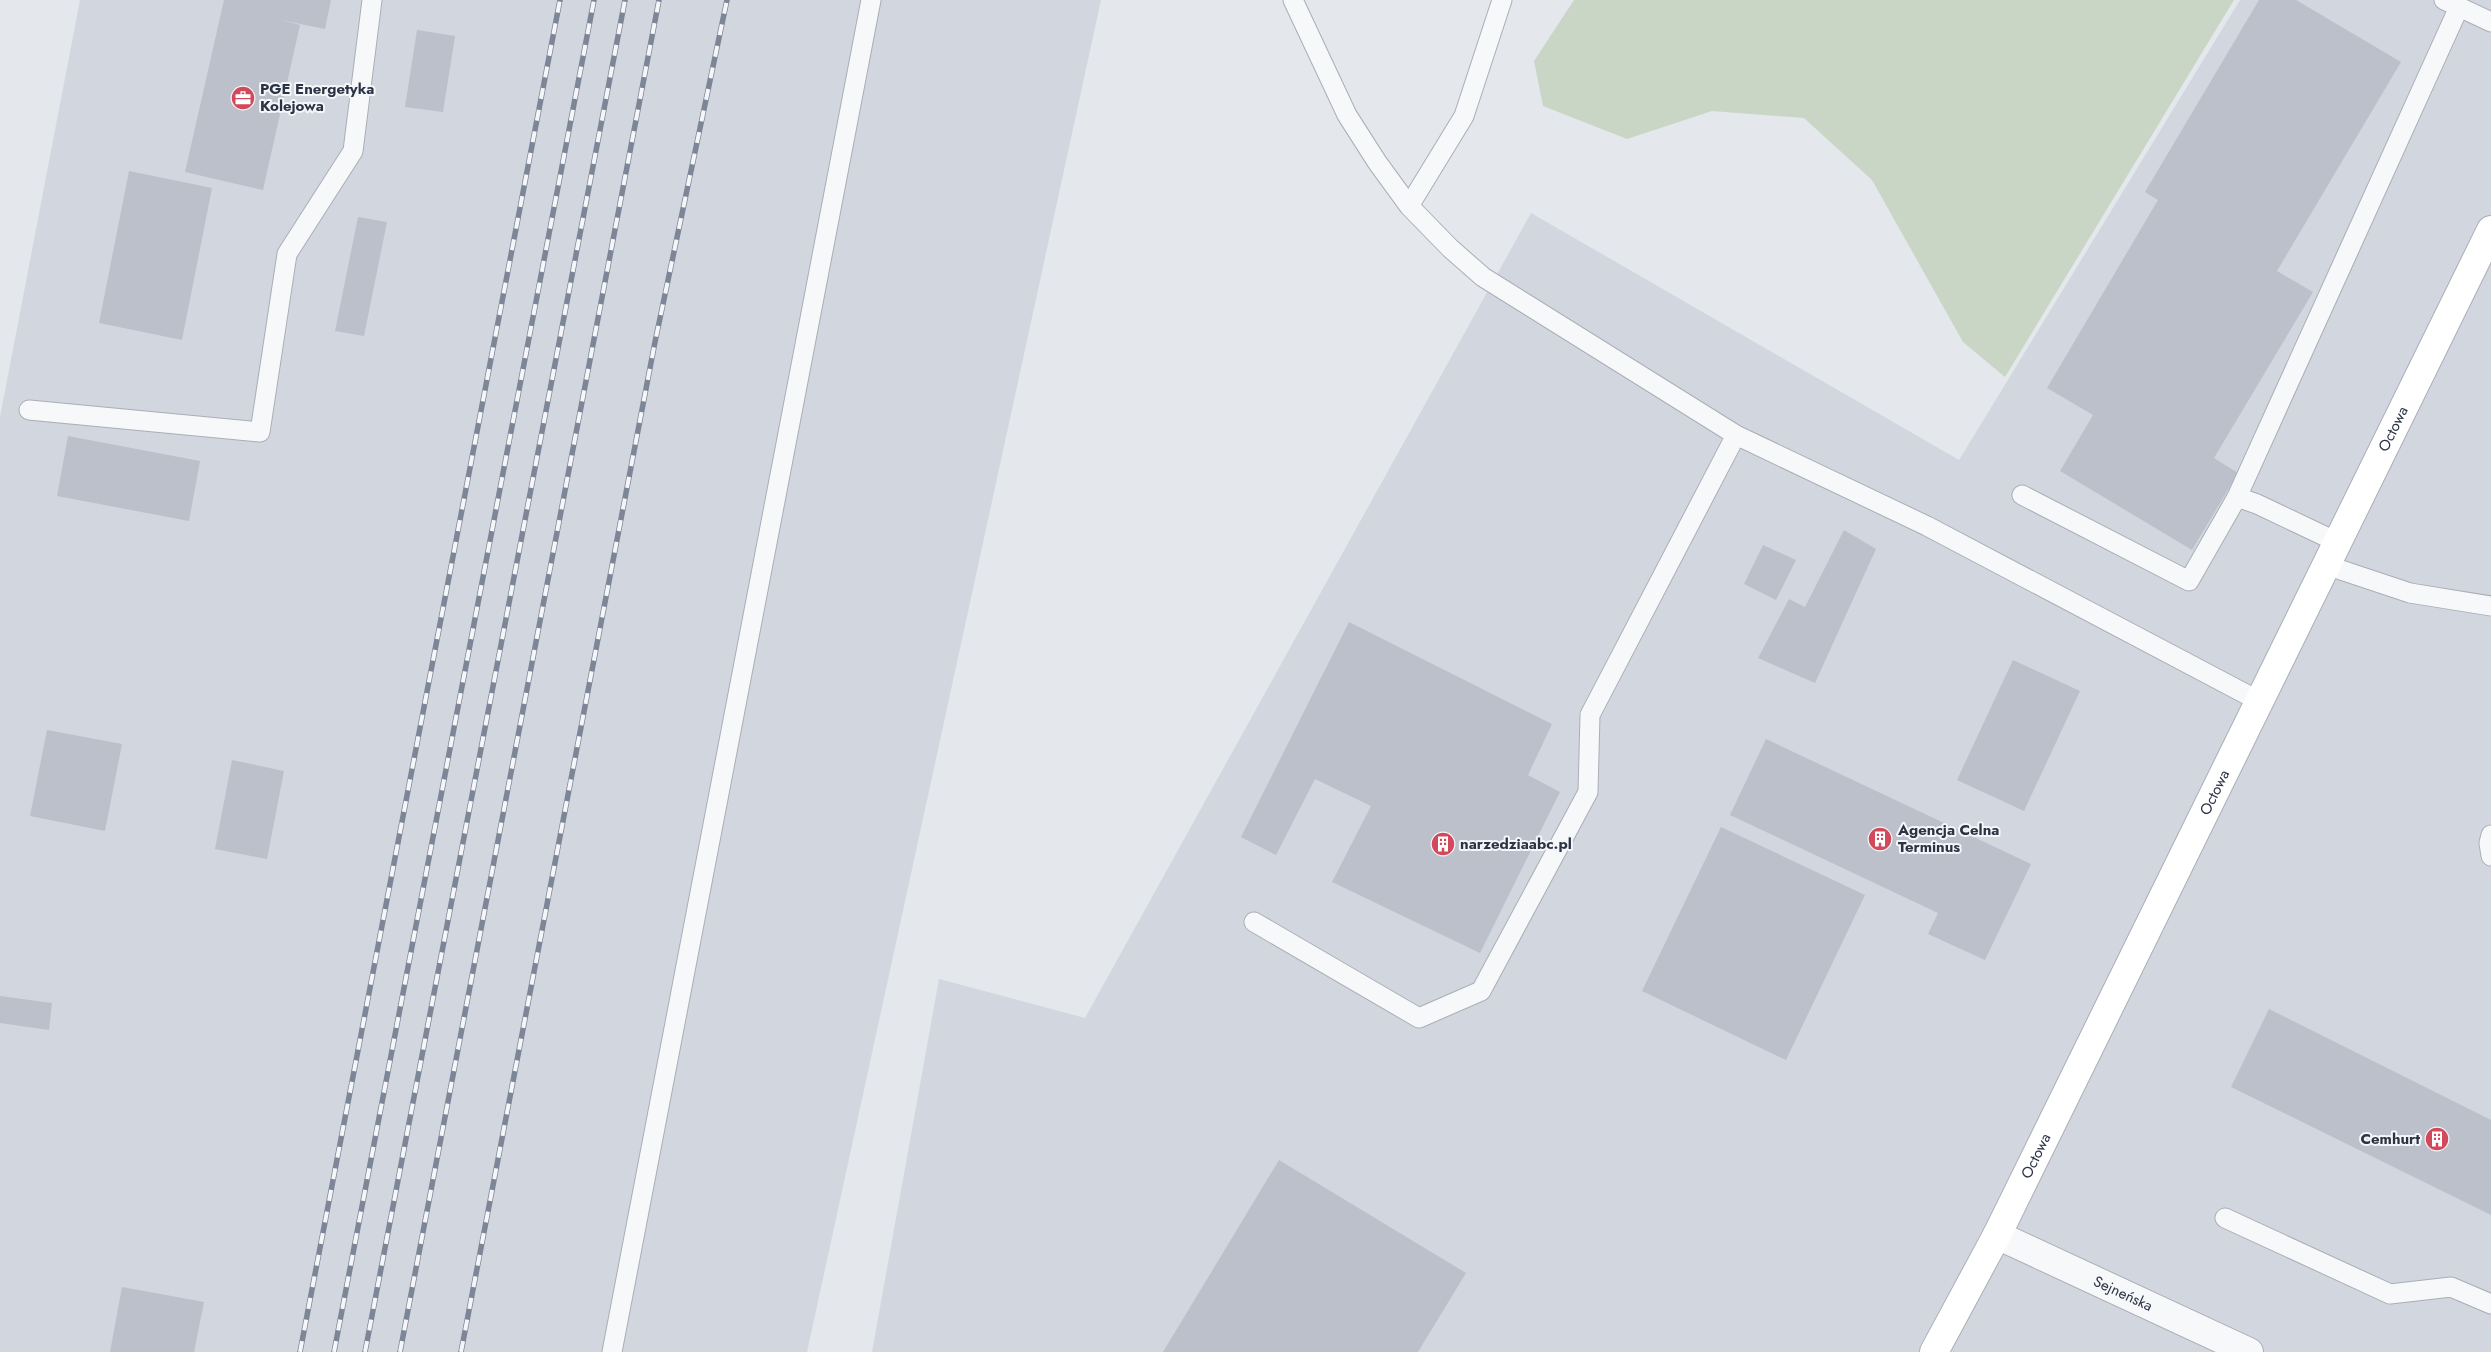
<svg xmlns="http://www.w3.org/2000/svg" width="2491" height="1352" font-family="Jost,sans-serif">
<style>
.built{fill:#d2d6de}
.green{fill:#c9d6c5}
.building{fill:#bbc0ca}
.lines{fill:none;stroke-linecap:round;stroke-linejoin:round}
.lane-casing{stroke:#a9aeb7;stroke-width:21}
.street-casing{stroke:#a9aeb7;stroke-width:30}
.secondary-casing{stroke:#a9aeb7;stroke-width:30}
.lane{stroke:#f7f8fa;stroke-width:19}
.street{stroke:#f7f8fa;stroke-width:28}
.secondary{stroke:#fff;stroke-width:28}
.rail-casing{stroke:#7d8696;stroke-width:5.5}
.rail{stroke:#f4f6f9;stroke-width:4;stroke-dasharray:11;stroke-linecap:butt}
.labels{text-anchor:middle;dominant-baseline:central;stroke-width:4;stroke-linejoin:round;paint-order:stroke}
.poi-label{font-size:15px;font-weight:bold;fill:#2b3445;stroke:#f4f6f9;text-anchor:start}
.street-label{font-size:15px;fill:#2b3445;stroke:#f4f6f9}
</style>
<rect width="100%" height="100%" fill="#e4e7ec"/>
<path class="built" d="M80,0H1101L807,1352H0V417Z
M2240,0H2491V1352H872L939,979L1085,1018L1531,213L1959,460Z"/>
<path class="green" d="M1574,0H2234L2005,377L1963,342L1872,180L1804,118L1712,111L1627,139L1543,106L1534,61Z"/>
<path class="building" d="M224,0H331L325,29L281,20L300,25L263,190L185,172Z
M2259,0H2296L2401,62L2277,271L2313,292L2214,458L2238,473L2192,550L2060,471L2093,415L2047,388L2158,200L2145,192Z
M417,30L455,36L443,112L405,107Z
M129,171L212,188L182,340L99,323Z
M358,217L387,222L364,336L335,331Z
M68,436L200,461L189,521L57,496Z
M1844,530L1876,549L1815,683L1758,658L1789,599L1805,607Z
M1763,545L1796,560L1776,600L1744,584Z
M1349,622L1552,724L1528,775L1560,792L1480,953L1332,882L1371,806L1315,779L1276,855L1241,837Z
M2013,660L2080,691L2024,811L1957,780Z
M47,730L122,744L105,831L30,816Z
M1766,739L2031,864L1985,960L1928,934L1938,913L1730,815Z
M232,760L284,771L267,859L215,849Z
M1721,827L1865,895L1786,1060L1642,991Z
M0,996L52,1003L49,1030L0,1023Z
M2269,1009L2491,1120V1215L2231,1087Z
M1279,1160L1466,1273L1418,1352H1163Z
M122,1287L204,1302L194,1352H110Z"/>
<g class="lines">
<g class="lane-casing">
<path id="lane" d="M1293,0L1347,115L1377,162L1409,206
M1502,0L1464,116L1409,206L1450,248L1483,277L1736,435L1927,526L2259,701
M2459,7L2491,22
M29,410L260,432L287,254L353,151L372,0
M2022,495L2189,581L2237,497L2257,504L2337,542
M2237,497L2459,7L2444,0
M2326,565L2410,593L2491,606
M2491,835L2489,843L2491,856
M1254,922L1419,1018L1481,991L1588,792L1590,715L1736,435
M2225,1218L2390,1294L2451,1287L2491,1304
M612,1352L871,0"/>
</g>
<g class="street-casing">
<g id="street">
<path id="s1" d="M1997,1235L2249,1352"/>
</g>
</g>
<g class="secondary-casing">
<g id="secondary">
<path id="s2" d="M1934,1352L1997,1235L2491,230"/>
</g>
</g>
<use href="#lane" class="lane"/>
<use href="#street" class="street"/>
<use href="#secondary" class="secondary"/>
<g class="rail-casing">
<path id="rail" d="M300,1352L560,0
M334,1352L594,0
M365,1352L625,0
M400,1352L659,0
M461,1352L655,342L727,0"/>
</g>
<use href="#rail" class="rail"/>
</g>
<defs>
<g id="office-disc" transform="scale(1.25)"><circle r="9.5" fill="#d1495b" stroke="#f4f6f9"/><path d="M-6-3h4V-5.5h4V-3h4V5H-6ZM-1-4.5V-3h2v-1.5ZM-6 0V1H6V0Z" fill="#fff"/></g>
<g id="building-disc" transform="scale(1.25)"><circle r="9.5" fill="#d1495b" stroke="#f4f6f9"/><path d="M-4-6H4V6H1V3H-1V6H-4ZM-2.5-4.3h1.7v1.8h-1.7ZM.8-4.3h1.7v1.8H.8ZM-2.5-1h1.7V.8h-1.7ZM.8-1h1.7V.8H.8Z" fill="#fff"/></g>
</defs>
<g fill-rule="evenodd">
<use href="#office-disc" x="243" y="98"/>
<use href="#building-disc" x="1880" y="839"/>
<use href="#building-disc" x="1443" y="844"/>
<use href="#building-disc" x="2437" y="1139"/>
</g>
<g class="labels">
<g class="poi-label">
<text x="260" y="89">PGE Energetyka<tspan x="260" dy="17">Kolejowa</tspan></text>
<text x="1898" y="830">Agencja Celna<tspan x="1898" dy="17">Terminus</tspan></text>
<text x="1460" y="844">narzedziaabc.pl</text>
<text x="2420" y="1139" text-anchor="end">Cemhurt</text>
</g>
<g class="street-label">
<text stroke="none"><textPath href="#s2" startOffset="1031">Octowa</textPath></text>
<text stroke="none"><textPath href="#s2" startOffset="626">Octowa</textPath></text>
<text stroke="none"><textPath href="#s2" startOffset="221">Octowa</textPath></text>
<text stroke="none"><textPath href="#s1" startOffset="139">Sejneńska</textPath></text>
</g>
</g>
</svg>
